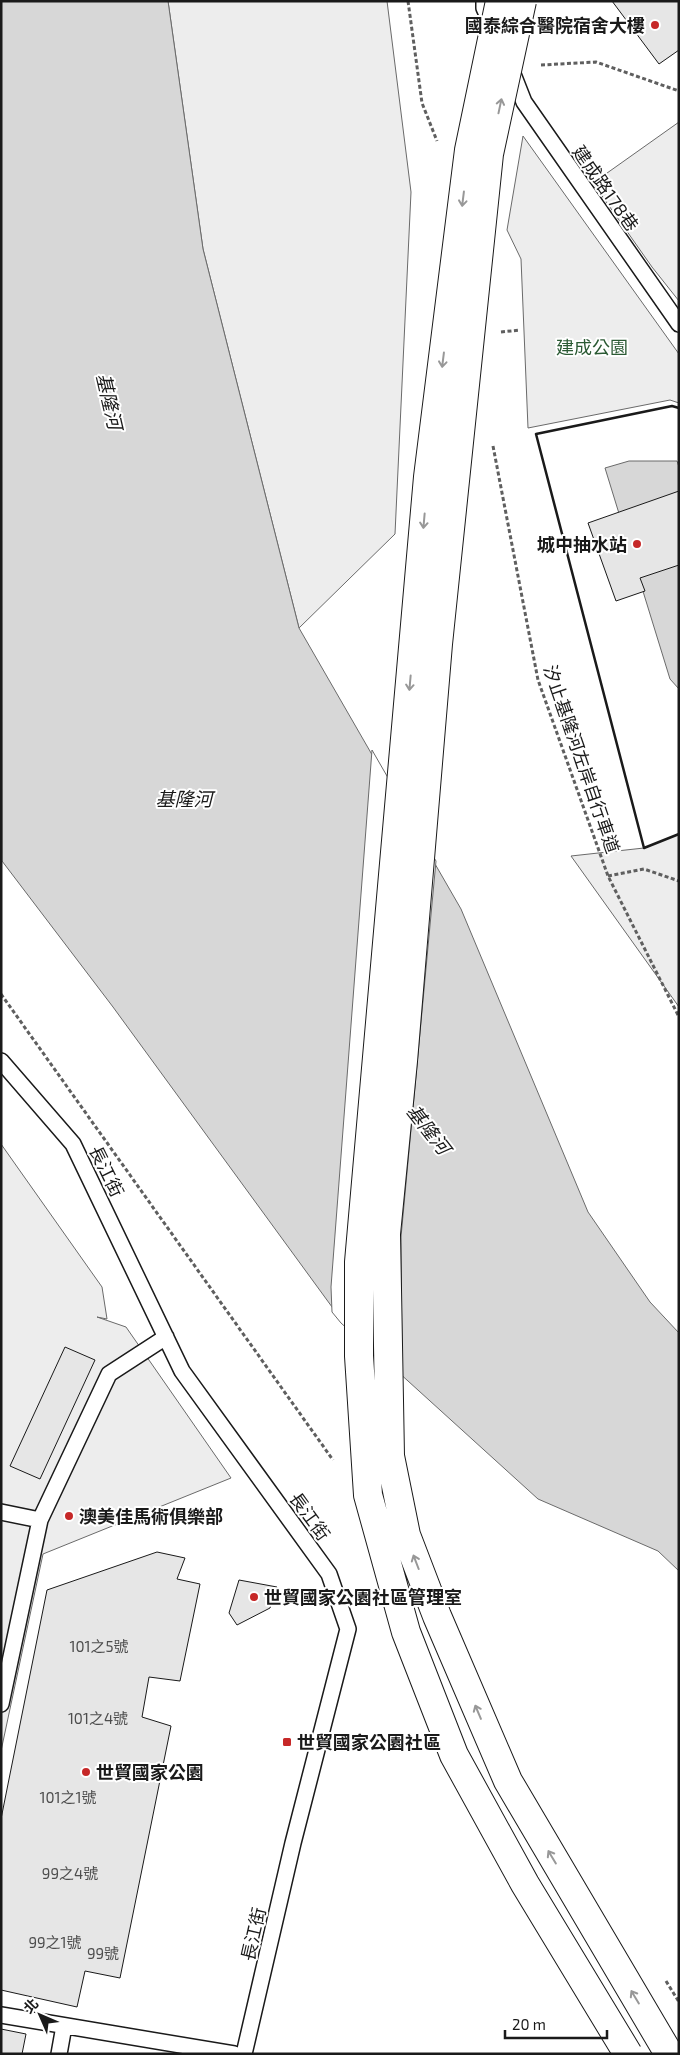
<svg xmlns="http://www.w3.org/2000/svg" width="680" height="2055" font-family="'Exo 2','Noto Sans TC',sans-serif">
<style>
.built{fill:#ededed;stroke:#6a6a6a}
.water{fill:#d7d7d7;stroke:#6a6a6a}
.pier{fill:#fff;stroke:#6a6a6a}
.building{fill:#e6e6e6;stroke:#1a1a1a}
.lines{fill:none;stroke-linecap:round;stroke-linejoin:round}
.lane-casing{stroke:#1a1a1a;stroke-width:18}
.path{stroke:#5f5f5f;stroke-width:3;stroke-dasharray:4 2.5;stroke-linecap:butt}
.lane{stroke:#fff;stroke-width:15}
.highway-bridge-casing{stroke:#1a1a1a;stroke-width:30;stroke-linecap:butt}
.highway-bridge{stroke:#fff;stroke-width:28}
.wall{stroke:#1a1a1a;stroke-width:2.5}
.oneway{stroke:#989898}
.poi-dot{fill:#c62828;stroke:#fff;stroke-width:2}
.labels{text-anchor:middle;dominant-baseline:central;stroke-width:4;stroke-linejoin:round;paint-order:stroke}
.number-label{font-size:15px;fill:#4d4d4d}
.poi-label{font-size:18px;font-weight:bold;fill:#1a1a1a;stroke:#fff;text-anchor:start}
.street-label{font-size:18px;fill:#1a1a1a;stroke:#fff}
.park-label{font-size:18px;fill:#2b5a34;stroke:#fff}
.water-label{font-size:19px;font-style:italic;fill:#1a1a1a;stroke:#fff}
</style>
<rect width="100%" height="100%" fill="#fff"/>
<path class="built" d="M168,1H387L411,192L395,534L299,628L203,249Z
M679,122V301L652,267L593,183Z
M523,136L679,354V403L670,400L528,428L521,259L507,230Z
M679,834V1007L571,856L644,848Z
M1,1144L102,1287L107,1319L97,1317L126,1327L231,1478L43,1554L1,1751Z"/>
<path class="water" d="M1,1H168L203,249L299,628L461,909L588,1212L650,1302L679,1333V1571L658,1551L538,1499L343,1322L113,1007L2,861Z
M629,461H677L679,467V689L670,679L605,468Z"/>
<path class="pier" d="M372,750L436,861L401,1237L402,1378L341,1323L332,1312L331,1287Z"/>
<path class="building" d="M612,1H679V50L659,64Z
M679,491V565L640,578L645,591L616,601L588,523Z
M65,1347L95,1360L40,1479L10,1466Z
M157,1552L185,1558L177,1579L200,1584L180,1681L149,1677L142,1717L171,1726L120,1978L85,1971L77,2007L1,1990V1819L47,1590Z
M239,1580L277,1587L270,1608L237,1625L229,1613Z
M1,2029L26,2034L22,2054H1Z"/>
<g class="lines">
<g class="lane-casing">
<path id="lane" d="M484,1V8L493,28
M511,69L524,102L679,324
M1,1061L73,1144L182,1371L329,1574L348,1629L293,1843L244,2054
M1,1512L40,1520
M1,1704L40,1520L109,1374L166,1337
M1,2015L234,2054
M59,2054L64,2026"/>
</g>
<path class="path" d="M408,1L422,103L437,141
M541,65L596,62L679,91
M501,332L520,330
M493,446L538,680L608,876L679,1017
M608,876L644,869L679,881
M1,994L333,1460
M666,1981L679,2002"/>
<use href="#lane" class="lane"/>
<g class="highway-bridge-casing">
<path id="highway-bridge" d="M500,1L469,150L428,477L359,1262V1356L368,1495L406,1632L454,1755L525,1884L628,2054
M522,1L489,154L438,644L403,1061L386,1234L390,1456L406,1535L437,1616L508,1781L669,2054"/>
</g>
<use href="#highway-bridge" class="highway-bridge"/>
<path class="wall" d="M679,408L672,406L536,434L644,848L679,834"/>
</g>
<defs><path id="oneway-shaft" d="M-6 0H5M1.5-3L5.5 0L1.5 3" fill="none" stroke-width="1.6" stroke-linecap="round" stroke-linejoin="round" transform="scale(1.25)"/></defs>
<g class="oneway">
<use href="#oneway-shaft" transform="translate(500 106) rotate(-78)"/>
<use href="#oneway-shaft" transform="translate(463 199) rotate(97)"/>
<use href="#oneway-shaft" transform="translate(443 360) rotate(97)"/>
<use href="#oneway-shaft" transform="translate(424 521) rotate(95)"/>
<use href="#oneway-shaft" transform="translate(410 683) rotate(95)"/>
<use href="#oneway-shaft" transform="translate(416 1562) rotate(-111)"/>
<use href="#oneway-shaft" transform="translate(478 1712) rotate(-113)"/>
<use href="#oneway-shaft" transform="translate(552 1857) rotate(-121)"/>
<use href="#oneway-shaft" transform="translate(635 1997) rotate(-121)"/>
</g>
<g class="poi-dot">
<circle cx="655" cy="25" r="5"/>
<circle cx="637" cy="544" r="5"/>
<circle cx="69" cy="1516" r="5"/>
<circle cx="254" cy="1597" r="5"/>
<rect x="282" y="1737" width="10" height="10" rx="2.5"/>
<circle cx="86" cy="1772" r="5"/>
</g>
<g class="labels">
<g class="number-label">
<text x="99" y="1646">101之5號</text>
<text x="98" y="1718">101之4號</text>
<text x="68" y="1797">101之1號</text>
<text x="70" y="1873">99之4號</text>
<text x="55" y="1942">99之1號</text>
<text x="103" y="1953">99號</text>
</g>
<g class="poi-label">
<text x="645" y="25" text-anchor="end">國泰綜合醫院宿舍大樓</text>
<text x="627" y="544" text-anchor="end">城中抽水站</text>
<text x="79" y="1516">澳美佳馬術俱樂部</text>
<text x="264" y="1597">世貿國家公園社區管理室</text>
<text x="297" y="1742">世貿國家公園社區</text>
<text x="96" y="1772">世貿國家公園</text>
</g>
<g class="street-label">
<text transform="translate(606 188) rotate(55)">建成路178巷</text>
<text transform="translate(582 759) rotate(71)">汐止基隆河左岸自行車道</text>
<text transform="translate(107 1171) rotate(64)">長江街</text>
<text transform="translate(310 1516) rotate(54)">長江街</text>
<text transform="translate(253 1934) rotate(-77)">長江街</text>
</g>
<g class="park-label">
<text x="592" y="347">建成公園</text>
</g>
<g class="water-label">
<text transform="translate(110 401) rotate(77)">基隆河</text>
<text x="184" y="798">基隆河</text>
<text transform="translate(429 1129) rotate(52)">基隆河</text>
</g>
</g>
<rect width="680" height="2055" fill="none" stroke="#1a1a1a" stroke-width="5"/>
<g transform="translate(40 2015) rotate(315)" stroke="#ffffff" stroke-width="4" paint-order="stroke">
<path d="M0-4L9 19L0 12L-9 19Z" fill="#1a1a1a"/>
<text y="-8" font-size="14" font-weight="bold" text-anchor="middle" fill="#1a1a1a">北</text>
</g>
<path d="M505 2030v8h102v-8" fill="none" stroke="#1a1a1a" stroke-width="2.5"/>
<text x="512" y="2030" font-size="15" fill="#1a1a1a" stroke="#ffffff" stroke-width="4" paint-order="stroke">20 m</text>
</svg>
